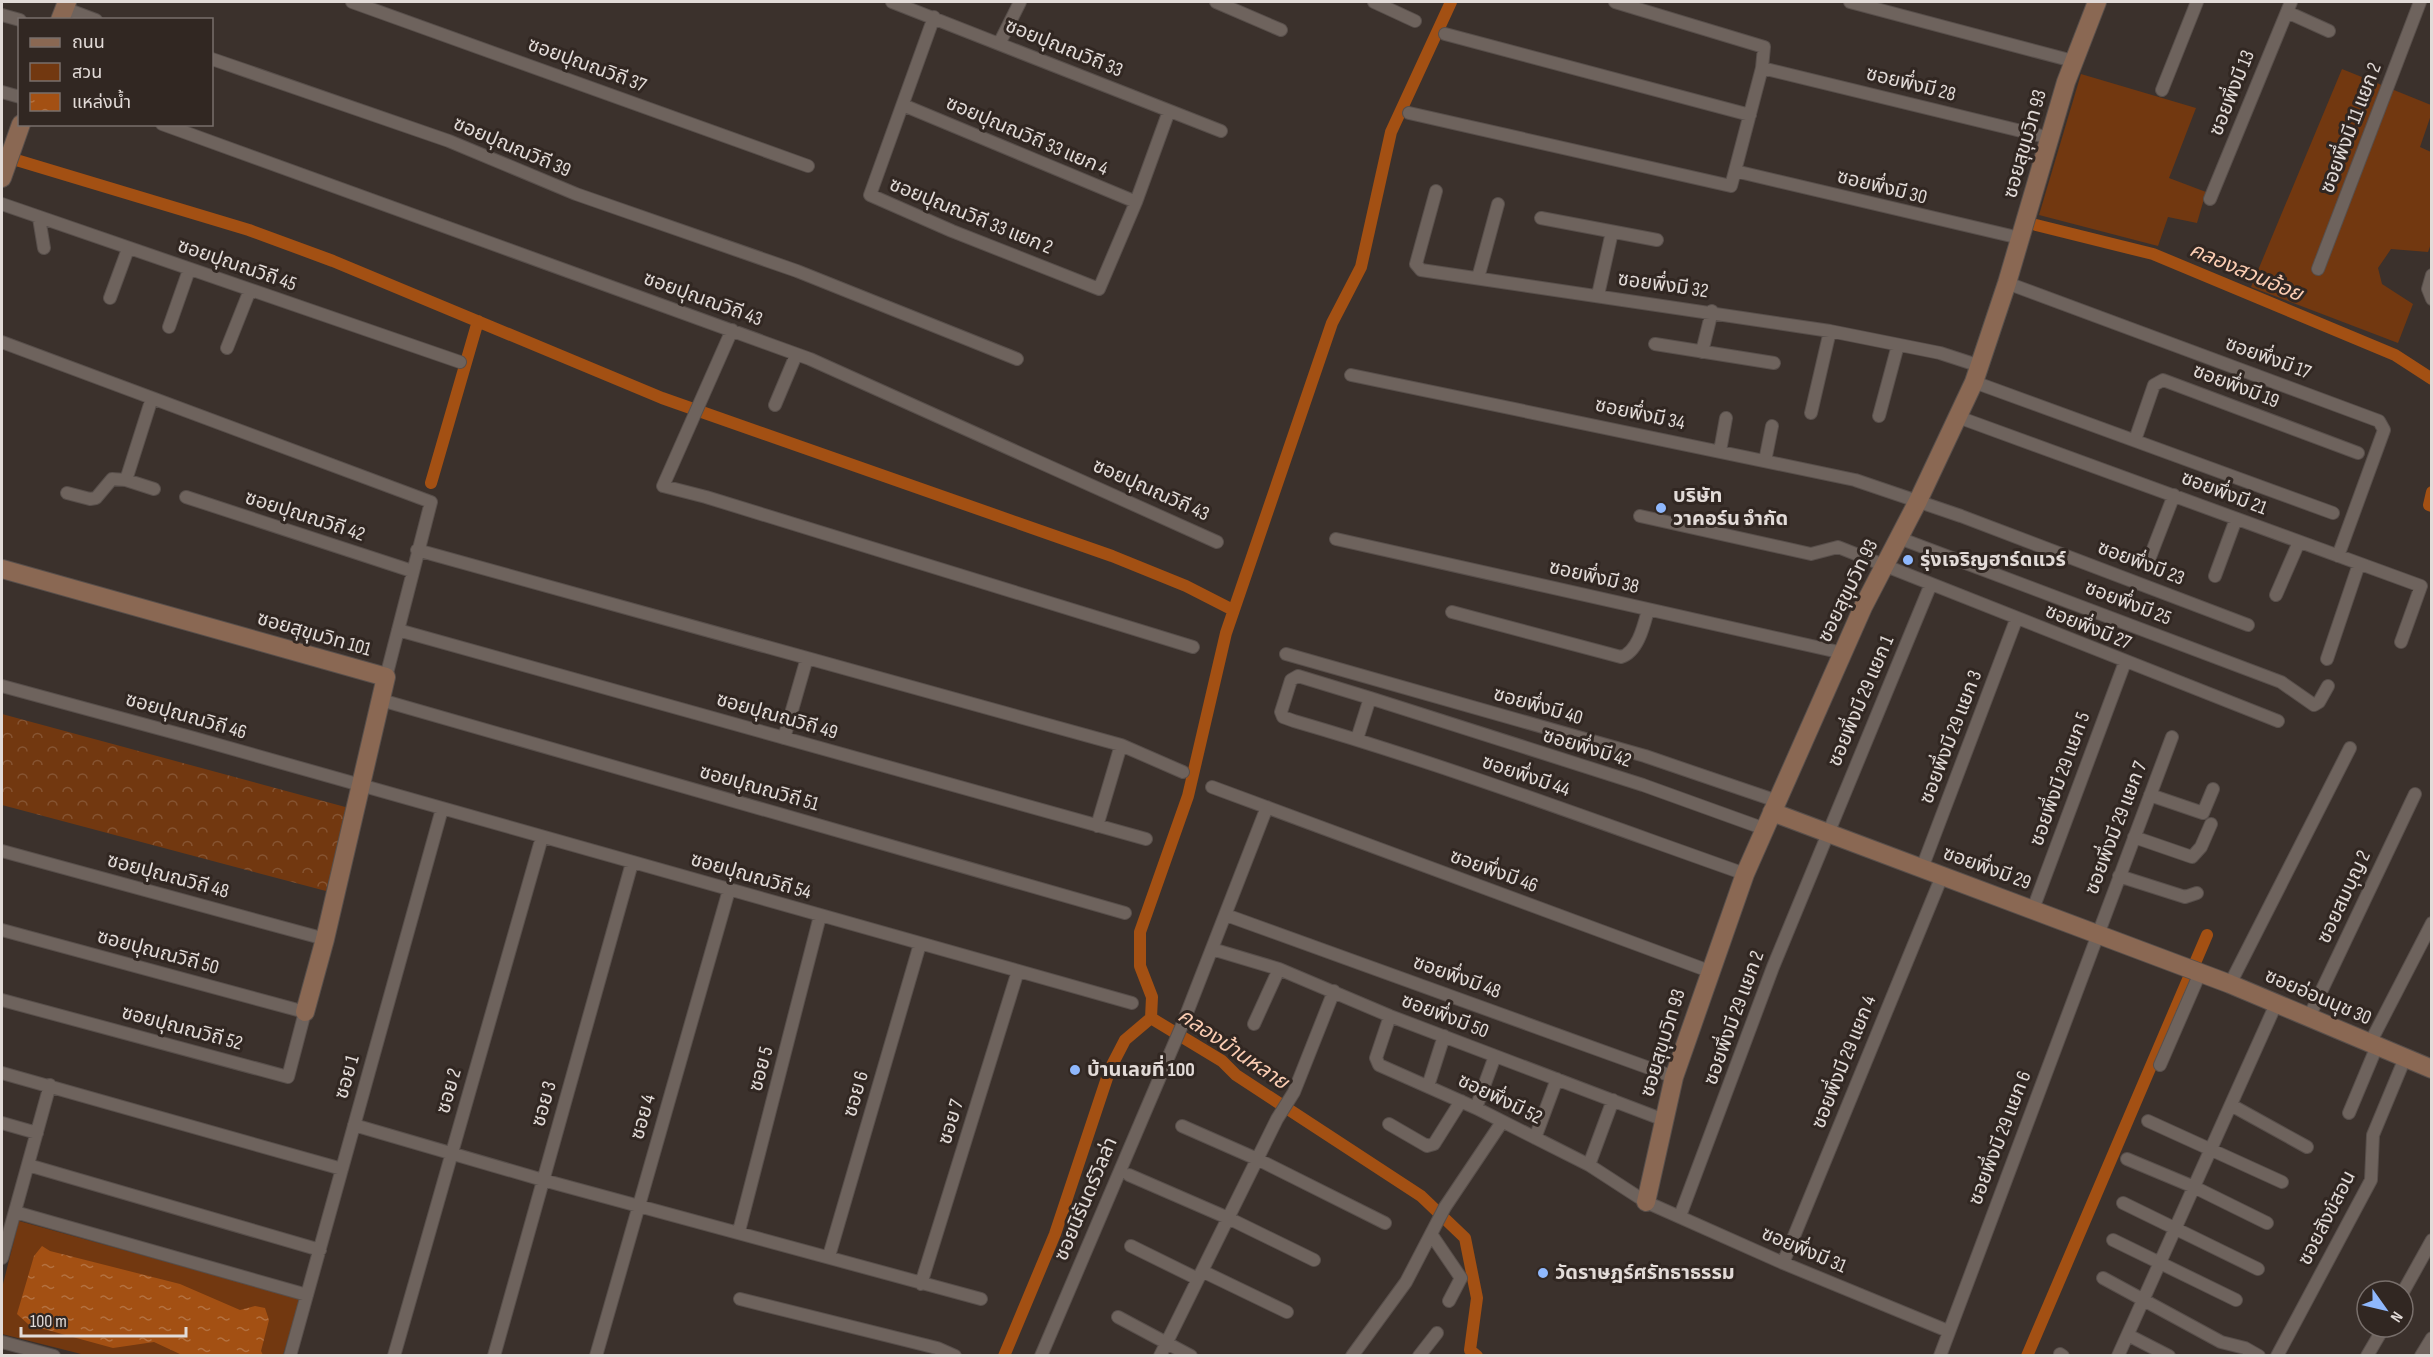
<svg xmlns="http://www.w3.org/2000/svg" width="2433" height="1357" font-family="'Sofia Sans Condensed','Noto Sans Thai',sans-serif">
<style>
.green{fill:#723810}
.forest{fill:url(#forest-crowns)}
.water{fill:url(#water-ripples)}
.lines{fill:none;stroke-linecap:round;stroke-linejoin:round}
.canal{stroke:#a35013;stroke-width:12}
.street-casing{stroke:#584f4b;stroke-width:14}
.secondary-casing{stroke:#584f4b;stroke-width:20}
.street{stroke:#6e635d;stroke-width:12}
.secondary{stroke:#8a6853;stroke-width:18}
.poi-dot{fill:#8fb8fd;stroke:#312722;stroke-width:2}
.labels{text-anchor:middle;dominant-baseline:central;stroke-width:6;stroke-linejoin:round;paint-order:stroke}
.street-label{font-size:20px;fill:#e2dbd8;stroke:#312722}
.poi-label{font-size:20px;font-weight:bold;fill:#e2dbd8;stroke:#312722;text-anchor:start}
.water-label{font-size:21px;font-style:italic;fill:#fbcdb3;stroke:#312722}
</style>
<defs>
<pattern id="forest-crowns" width="20" height="18" patternUnits="userSpaceOnUse" patternTransform="scale(1.5)"><rect width="20" height="18" fill="#723810"/><path d="M2 6a3 3 0 1 1 6 0M12 15a3 3 0 1 1 6 0" fill="none" stroke="#865432"/></pattern>
<pattern id="water-ripples" width="26" height="14" patternUnits="userSpaceOnUse" patternTransform="scale(1.5)"><rect width="26" height="14" fill="#a35013"/><path d="M2 4q2-2 4 0t4 0M15 11q2-2 4 0t4 0" fill="none" stroke="#b47140"/></pattern>
</defs>
<rect width="100%" height="100%" fill="#3b312c"/>
<path class="green" d="M2342,69L2431,105V115L2420,147L2431,152V244L2428,252L2391,249L2378,268L2382,284L2413,304L2398,343L2251,287Z
M2081,74L2196,108L2169,178L2206,192L2197,223L2168,217L2158,246L2039,215Z
M19,1221L300,1299L283,1355H85L2,1334V1288Z"/>
<path class="forest" d="M2,714L349,808L326,891L2,805Z"/>
<path class="water" d="M42,1246L50,1251L180,1284L240,1310L255,1306L265,1308L269,1320L261,1351L263,1355H182L154,1342L113,1348L29,1325L17,1314L34,1256Z"/>
<g class="lines">
<path class="canal" d="M3,156L249,230L333,261L662,398L1112,556L1186,586L1233,610
M2036,225L2153,254L2395,355L2432,379
M431,483L478,321
M2432,492L2429,505L2432,506
M1151,1018L1152,997L1140,966V932L1188,796L1226,633L1332,323L1361,267L1391,132L1451,2
M1004,1356L1055,1234L1110,1069L1125,1040L1151,1018L1222,1061L1236,1075L1421,1196L1465,1238L1477,1298L1470,1350L1477,1356
M2027,1356L2207,935"/>
<g class="street-casing">
<path id="street" d="M352,2L808,166
M892,2L1221,131
M1216,2L1281,30
M1374,2L1415,21
M1850,2L2073,61
M64,8L96,20
M2287,12L2329,31
M2,15L20,20
M934,17L870,195L952,231L1099,289L1136,202L1169,111
M1445,34L1750,115
M999,44L1020,2
M212,59L449,141L576,194L797,271L1017,359
M1762,68L2050,138
M2162,90L2197,2
M2,92L20,97
M903,105L1136,202
M1409,113L1731,186L1762,68L1764,47L1615,2
M162,124L810,359L1217,542
M1735,171L2020,238
M1436,191L1416,264L1421,270L1830,331L1940,353L1980,366
M2210,199L2291,2
M2,204L460,362
M39,218L44,248
M1541,218L1657,240
M2318,269L2420,2
M2432,275L2428,289L2432,299
M1478,278L1498,204
M2007,283L2379,421L2384,430L2338,556
M1598,295L1612,232
M110,298L128,249
M169,327L189,270
M732,330L663,486L706,497L1193,647
M2,342L431,502L386,677
M1655,344L1774,363
M227,348L250,290
M1702,352L1712,311
M1351,375L1855,480L1961,516L2248,625
M1974,382L2333,513
M775,405L796,355
M1811,413L1830,331
M1879,416L1898,345
M1958,417L2421,586L2401,642
M2135,440L2154,385L2163,380L2358,453
M1720,451L1726,418
M1765,461L1772,426
M126,480L152,398
M67,493L90,499L96,498L112,479L126,480L154,489
M186,497L412,571
M1640,516L1811,554L1838,547L2278,721
M1899,538L2281,682L2314,705L2319,702L2328,686
M1336,539L1843,653
M417,550L1121,745L1183,772
M2150,557L2174,495
M2215,576L2236,519
M2276,595L2299,542
M1452,612L1621,657C1638,652 1644,625 1648,610
M398,630L1146,839
M1286,654L1645,756L1777,801
M2327,659L2359,564
M2,686L194,738L1132,1003
M1370,698L1298,676L1291,680L1281,712L1283,717L1294,721C1446,765 1595,821 1745,874
M381,700L1125,913
M784,738L807,658
M1357,739L1370,698L1643,785L1765,829
M1212,787L1709,971
M2150,795L2203,813L2213,789
M1097,826L1121,745
M2134,837L2192,857L2201,847L2211,824
M2,851L325,939
M1922,868L2016,620
M2119,876L2185,897L2197,893
M2033,909L2125,662
M1226,915L1674,1077
M2,930L305,1012L288,1077L2,1000
M1212,949L1279,969L1390,1016L1664,1120
M2230,984L2350,748
M1390,1016L1376,1058L1379,1065L1476,1108L1589,1165L1646,1202L1783,1263L1948,1331
M2309,1017L2415,794
M1254,1024L1279,969
M2370,1043L2432,923
M2160,1065L2200,973
M2,1073L342,1169
M1428,1086L1444,1036
M2231,1105L2307,1147
M1476,1108L1495,1056
M2349,1113L2377,1046
M2148,1121L2282,1182
M2,1123L37,1133
M1389,1124L1427,1146L1434,1144L1461,1101
M354,1125L543,1180L981,1299
M1182,1126L1257,1159L1385,1223
M1535,1138L1557,1079
M2127,1159L2194,1187L2267,1223
M28,1165L320,1250
M1589,1165L1613,1100
M1129,1175L1228,1218L1314,1260
M2123,1203L2258,1269
M15,1212L307,1295
M1680,1216L1773,967L1931,584
M739,1231L820,916
M1431,1234L1461,1278L1449,1301
M2113,1240L2236,1300
M1131,1246L1198,1279
M829,1256L920,944
M2,1258L50,1085
M1783,1263L1942,876
M1202,1271L1287,1312
M2103,1278L2221,1342L2245,1348L2259,1356
M921,1284L1018,971
M2403,1292L2432,1240
M740,1299L937,1348L955,1356
M1118,1317L1191,1356
M2128,1335L2169,1356
M2,1342L54,1356
M2060,1354L2063,1356
M290,1356L442,809
M394,1356L542,837
M494,1356L632,863
M596,1356L729,890
M1041,1356L1183,1023L1267,807
M1160,1356L1277,1119L1294,1092L1334,991
M1352,1356L1406,1282L1445,1207L1502,1122
M1419,1356L1437,1333
M1940,1356L2172,737
M2118,1356L2276,1004
M2277,1356L2371,1180L2373,1135L2405,1058
M2367,1356L2384,1327
M2421,1356L2432,1338"/>
</g>
<g class="secondary-casing">
<path id="secondary" d="M60,20L67,2
M2,178L21,124
M2,569L386,677L325,939L305,1012
M1772,812L2230,984L2432,1069
M1646,1202L1674,1077L1745,874L1863,607L1918,501L1974,382L2007,283L2066,82L2097,2"/>
</g>
<use href="#street" class="street"/>
<use href="#secondary" class="secondary"/>
</g>
<g class="poi-dot">
<circle cx="1661" cy="508" r="6"/>
<circle cx="1908" cy="560" r="6"/>
<circle cx="1075" cy="1070" r="6"/>
<circle cx="1543" cy="1273" r="6"/>
</g>
<g class="labels">
<g class="street-label">
<text transform="translate(1064 48) rotate(22)">ซอยปุณณวิถี 33</text>
<text transform="translate(587 65) rotate(20)">ซอยปุณณวิถี 37</text>
<text transform="translate(1911 84) rotate(14)">ซอยพึ่งมี 28</text>
<text transform="translate(2232 93) rotate(-68)">ซอยพึ่งมี 13</text>
<text transform="translate(2351 128) rotate(-69)">ซอยพึ่งมี 11 แยก 2</text>
<text transform="translate(1027 136) rotate(23)">ซอยปุณณวิถี 33 แยก 4</text>
<text transform="translate(2025 144) rotate(-74)">ซอยสุขุมวิท 93</text>
<text transform="translate(512 147) rotate(23)">ซอยปุณณวิถี 39</text>
<text transform="translate(1882 187) rotate(14)">ซอยพึ่งมี 30</text>
<text transform="translate(971 216) rotate(22)">ซอยปุณณวิถี 33 แยก 2</text>
<text transform="translate(237 265) rotate(19)">ซอยปุณณวิถี 45</text>
<text transform="translate(1663 285) rotate(8)">ซอยพึ่งมี 32</text>
<text transform="translate(703 299) rotate(20)">ซอยปุณณวิถี 43</text>
<text transform="translate(2268 358) rotate(20)">ซอยพึ่งมี 17</text>
<text transform="translate(2236 386) rotate(21)">ซอยพึ่งมี 19</text>
<text transform="translate(1640 414) rotate(12)">ซอยพึ่งมี 34</text>
<text transform="translate(1151 490) rotate(24)">ซอยปุณณวิถี 43</text>
<text transform="translate(2224 493) rotate(21)">ซอยพึ่งมี 21</text>
<text transform="translate(305 516) rotate(18)">ซอยปุณณวิถี 42</text>
<text transform="translate(2141 563) rotate(21)">ซอยพึ่งมี 23</text>
<text transform="translate(1594 577) rotate(13)">ซอยพึ่งมี 38</text>
<text transform="translate(1848 591) rotate(-64)">ซอยสุขุมวิท 93</text>
<text transform="translate(2128 603) rotate(21)">ซอยพึ่งมี 25</text>
<text transform="translate(2088 627) rotate(22)">ซอยพึ่งมี 27</text>
<text transform="translate(314 634) rotate(16)">ซอยสุขุมวิท 101</text>
<text transform="translate(1861 701) rotate(-67)">ซอยพึ่งมี 29 แยก 1</text>
<text transform="translate(1538 706) rotate(16)">ซอยพึ่งมี 40</text>
<text transform="translate(186 716) rotate(16)">ซอยปุณณวิถี 46</text>
<text transform="translate(777 716) rotate(16)">ซอยปุณณวิถี 49</text>
<text transform="translate(1951 737) rotate(-69)">ซอยพึ่งมี 29 แยก 3</text>
<text transform="translate(1587 748) rotate(17)">ซอยพึ่งมี 42</text>
<text transform="translate(1526 776) rotate(19)">ซอยพึ่งมี 44</text>
<text transform="translate(2060 779) rotate(-70)">ซอยพึ่งมี 29 แยก 5</text>
<text transform="translate(759 788) rotate(16)">ซอยปุณณวิถี 51</text>
<text transform="translate(2116 828) rotate(-69)">ซอยพึ่งมี 29 แยก 7</text>
<text transform="translate(1987 868) rotate(20)">ซอยพึ่งมี 29</text>
<text transform="translate(1494 871) rotate(20)">ซอยพึ่งมี 46</text>
<text transform="translate(168 876) rotate(15)">ซอยปุณณวิถี 48</text>
<text transform="translate(751 876) rotate(16)">ซอยปุณณวิถี 54</text>
<text transform="translate(2344 897) rotate(-65)">ซอยสมบุญ 2</text>
<text transform="translate(158 952) rotate(15)">ซอยปุณณวิถี 50</text>
<text transform="translate(1457 977) rotate(20)">ซอยพึ่งมี 48</text>
<text transform="translate(2318 997) rotate(23)">ซอยอ่อนนุช 30</text>
<text transform="translate(1445 1016) rotate(21)">ซอยพึ่งมี 50</text>
<text transform="translate(1734 1018) rotate(-70)">ซอยพึ่งมี 29 แยก 2</text>
<text transform="translate(182 1028) rotate(15)">ซอยปุณณวิถี 52</text>
<text transform="translate(1663 1043) rotate(-73)">ซอยสุขุมวิท 93</text>
<text transform="translate(1844 1062) rotate(-68)">ซอยพึ่งมี 29 แยก 4</text>
<text transform="translate(761 1069) rotate(-75)">ซอย 5</text>
<text transform="translate(347 1077) rotate(-74)">ซอย 1</text>
<text transform="translate(449 1091) rotate(-74)">ซอย 2</text>
<text transform="translate(856 1094) rotate(-74)">ซอย 6</text>
<text transform="translate(1500 1099) rotate(26)">ซอยพึ่งมี 52</text>
<text transform="translate(544 1104) rotate(-74)">ซอย 3</text>
<text transform="translate(643 1117) rotate(-74)">ซอย 4</text>
<text transform="translate(951 1122) rotate(-73)">ซอย 7</text>
<text transform="translate(2000 1138) rotate(-69)">ซอยพึ่งมี 29 แยก 6</text>
<text transform="translate(1086 1199) rotate(-67)">ซอยนิรันดร์วิลล่า</text>
<text transform="translate(2327 1218) rotate(-63)">ซอยสังข์สอน</text>
<text transform="translate(1804 1250) rotate(23)">ซอยพึ่งมี 31</text>
</g>
<g class="poi-label">
<text x="1673" y="496">บริษัท<tspan x="1673" dy="23">วาคอร์น จำกัด</tspan></text>
<text x="1920" y="560">รุ่งเจริญฮาร์ดแวร์</text>
<text x="1087" y="1070">บ้านเลขที่ 100</text>
<text x="1555" y="1273">วัดราษฎร์ศรัทธาธรรม</text>
</g>
<g class="water-label">
<text transform="translate(2246 272) rotate(23)">คลองสวนอ้อย</text>
<text transform="translate(1233 1049) rotate(34)">คลองบ้านหลาย</text>
</g>
</g>
<rect width="2433" height="1357" fill="none" stroke="#e2dbd8" stroke-width="6"/>
<rect x="18" y="18" width="195" height="108" fill="#312722" stroke="#786f6b" stroke-width="1.5"/>
<rect x="30" y="38" width="30" height="9" fill="#8a6853" stroke="#786f6b" stroke-width="1.5"/>
<text x="72" y="48" font-size="18" fill="#e2dbd8">ถนน</text>
<rect x="30" y="63" width="30" height="18" fill="#723810" stroke="#786f6b" stroke-width="1.5"/>
<text x="72" y="78" font-size="18" fill="#e2dbd8">สวน</text>
<rect x="30" y="93" width="30" height="18" fill="url(#water-ripples)" stroke="#786f6b" stroke-width="1.5"/>
<text x="72" y="108" font-size="18" fill="#e2dbd8">แหล่งน้ำ</text>
<g transform="translate(2385 1309) rotate(124)"><circle r="28" fill="#312722" stroke="#786f6b" stroke-width="1.5"/>
<path d="M0-4.5L10 22L0 15L-10 22Z" fill="#8fb8fd"/>
<text y="-9" font-size="16" font-weight="bold" text-anchor="middle" fill="#e2dbd8">N</text>
</g>
<path d="M21 1327v9h165v-9" fill="none" stroke="#e2dbd8" stroke-width="3"/>
<text x="30" y="1327" font-size="18" fill="#e2dbd8" stroke="#312722" stroke-width="4.5" paint-order="stroke">100 m</text>
</svg>
